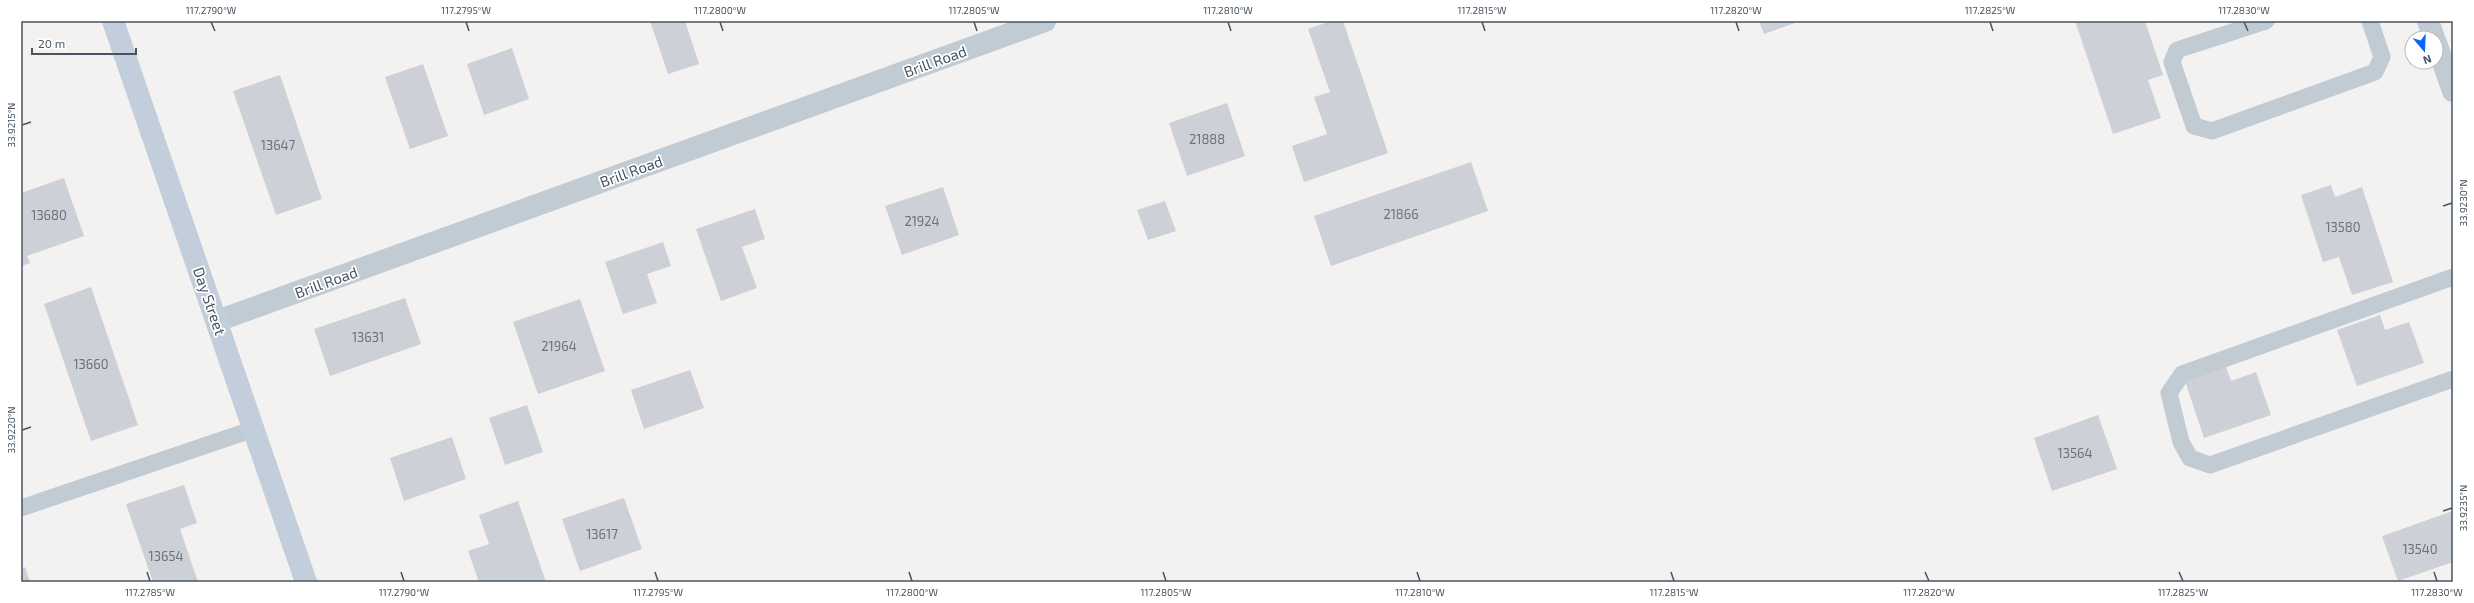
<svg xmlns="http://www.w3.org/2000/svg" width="2474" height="603" font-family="'Exo 2',sans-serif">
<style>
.building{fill:#cdd0d6}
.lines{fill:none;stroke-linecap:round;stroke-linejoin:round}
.lane{stroke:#c1cbd4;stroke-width:17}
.street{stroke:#c1cbd4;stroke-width:22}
.secondary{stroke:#c3cedc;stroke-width:22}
.ticks{fill:none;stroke:#475461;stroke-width:1.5}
.labels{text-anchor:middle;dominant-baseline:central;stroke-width:3.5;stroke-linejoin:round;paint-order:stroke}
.number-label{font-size:13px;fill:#68737e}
.street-label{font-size:15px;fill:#475461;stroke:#fff}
.neatline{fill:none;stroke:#475461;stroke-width:1.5}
.ticks-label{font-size:10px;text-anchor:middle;fill:#475461}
</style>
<rect width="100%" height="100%" fill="#f4f1f1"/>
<path class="building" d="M650,21H685L699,64L668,74Z
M1331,21H1343L1388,153L1304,182L1292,146L1327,134L1314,97L1330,92L1308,29Z
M1759,21H1795V23L1764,34Z
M2075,21H2145L2163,75L2148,80L2161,118L2113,134Z
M512,48L529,99L484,115L467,64Z
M423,64L448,136L410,149L385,77Z
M280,75L322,199L276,215L233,91Z
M1227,103L1245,156L1187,176L1169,123Z
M1471,162L1488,211L1331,266L1314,216Z
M64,178L84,236L27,256L30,263L21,266V193Z
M2331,185L2335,197L2362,187L2393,282L2352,295L2339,257L2323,262L2301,195Z
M943,187L959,235L902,255L885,206Z
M1165,201L1176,231L1148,240L1137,210Z
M755,209L765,239L742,247L757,288L721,301L696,229Z
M663,242L671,266L647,274L657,303L623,314L605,262Z
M91,287L138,425L91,441L44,304Z
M405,298L421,344L330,376L314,329Z
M580,299L605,371L538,394L513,322Z
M2380,315L2385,330L2409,322L2424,363L2357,386L2337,330Z
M2226,367L2231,381L2256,372L2271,415L2204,438L2185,381Z
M690,370L704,408L644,429L631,390Z
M527,405L543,452L505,465L489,418Z
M2098,415L2117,469L2052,491L2034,438Z
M452,437L466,479L404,501L390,458Z
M184,485L197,523L180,529L198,582H153L126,504Z
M624,498L642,549L580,571L562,519Z
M518,501L546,582H479L468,551L489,544L479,515Z
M2453,511V562L2398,581L2382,536Z
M25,567L30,582H21V569Z"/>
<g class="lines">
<path class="lane" d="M2266,21L2177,50L2172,62L2194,126L2212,131L2375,72L2382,57L2370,21
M2453,277L2182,374L2169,393L2181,442L2190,458L2210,465L2453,379
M21,508L254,429"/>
<path class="street" d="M2428,21L2434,38
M2436,43L2453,91
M217,321L1045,21"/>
<path class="secondary" d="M113,21L306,582"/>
</g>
<path class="ticks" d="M211,22L215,31M466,22L469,31M720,22L723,31M974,22L977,31M1228,22L1231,31M1482,22L1485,31M1736,22L1739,31M1990,22L1993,31M2244,22L2248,31M22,125L31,122M2443,206L2452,203M22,430L31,427M2443,511L2452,508M147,572L150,581M401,572L404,581M655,572L658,581M909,572L912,581M1163,572L1166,581M1417,572L1420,581M1671,572L1674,581M1925,572L1929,581M2179,572L2183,581M2434,572L2437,581"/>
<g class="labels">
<g class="number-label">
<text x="1207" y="139">21888</text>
<text x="278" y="145">13647</text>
<text x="1401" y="214">21866</text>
<text x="49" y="215">13680</text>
<text x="922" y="221">21924</text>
<text x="2343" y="227">13580</text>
<text x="368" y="337">13631</text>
<text x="559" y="346">21964</text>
<text x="91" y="364">13660</text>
<text x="2075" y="453">13564</text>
<text x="602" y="534">13617</text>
<text x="2420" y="549">13540</text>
<text x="166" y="556">13654</text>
</g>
<g class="street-label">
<text transform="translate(935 61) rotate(-20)">Brill Road</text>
<text transform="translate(631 171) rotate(-20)">Brill Road</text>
<text transform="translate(326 282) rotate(-20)">Brill Road</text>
<text transform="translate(210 301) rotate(71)">Day Street</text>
</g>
</g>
<rect width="2474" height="603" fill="none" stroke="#ffffff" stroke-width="44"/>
<g transform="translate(2424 50) rotate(161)"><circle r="19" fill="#ffffff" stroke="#b5bbc0"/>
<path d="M0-3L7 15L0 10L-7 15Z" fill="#0766f8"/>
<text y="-6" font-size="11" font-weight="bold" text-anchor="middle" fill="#475461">N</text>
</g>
<path d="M32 48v6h104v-6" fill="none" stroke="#475461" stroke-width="2"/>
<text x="38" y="48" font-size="12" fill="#475461" stroke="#ffffff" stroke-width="3" paint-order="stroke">20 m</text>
<rect x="22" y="22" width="2430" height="559" class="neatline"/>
<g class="ticks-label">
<text x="211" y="14">117.2790°W</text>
<text x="466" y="14">117.2795°W</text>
<text x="720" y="14">117.2800°W</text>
<text x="974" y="14">117.2805°W</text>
<text x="1228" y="14">117.2810°W</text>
<text x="1482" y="14">117.2815°W</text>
<text x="1736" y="14">117.2820°W</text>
<text x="1990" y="14">117.2825°W</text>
<text x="2244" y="14">117.2830°W</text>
<text transform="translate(11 125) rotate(-90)" y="4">33.9215°N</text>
<text transform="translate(2463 203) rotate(-90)" y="4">33.9230°N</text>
<text transform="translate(11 430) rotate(-90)" y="4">33.9220°N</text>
<text transform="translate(2463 508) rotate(-90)" y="4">33.9235°N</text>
<text x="150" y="596">117.2785°W</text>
<text x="404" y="596">117.2790°W</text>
<text x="658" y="596">117.2795°W</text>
<text x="912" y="596">117.2800°W</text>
<text x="1166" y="596">117.2805°W</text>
<text x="1420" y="596">117.2810°W</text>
<text x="1674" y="596">117.2815°W</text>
<text x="1929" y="596">117.2820°W</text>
<text x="2183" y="596">117.2825°W</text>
<text x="2437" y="596">117.2830°W</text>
</g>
</svg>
